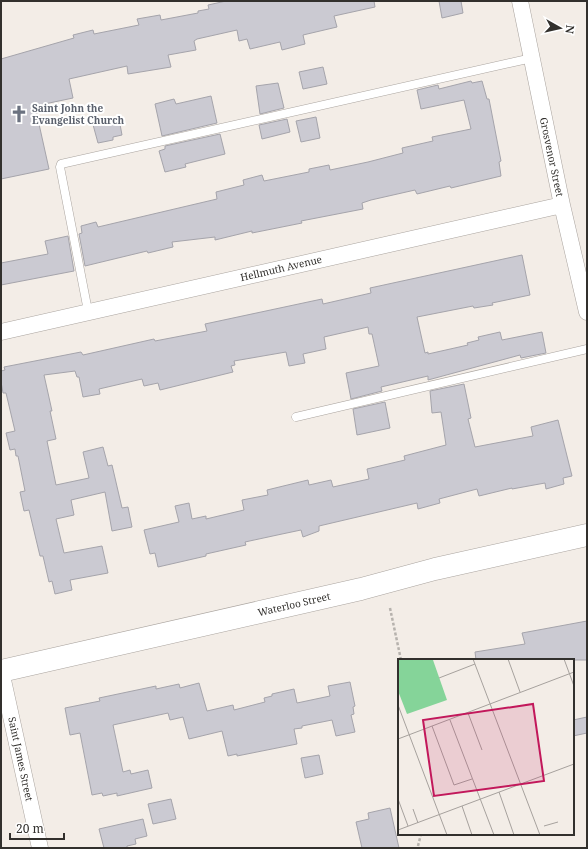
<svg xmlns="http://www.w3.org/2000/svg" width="588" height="849" font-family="'Noto Serif',serif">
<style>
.building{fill:#cbcad2;stroke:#a5a4ab}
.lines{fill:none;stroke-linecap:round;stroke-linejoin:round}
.lane-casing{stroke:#aaa49f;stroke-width:9}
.street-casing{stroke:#aaa49f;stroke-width:17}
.secondary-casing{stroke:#aaa49f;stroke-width:23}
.path{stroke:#b6b2ad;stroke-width:2.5;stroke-dasharray:3 2;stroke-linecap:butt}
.lane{stroke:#fff;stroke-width:8}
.street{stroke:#fff;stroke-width:16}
.secondary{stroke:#fff;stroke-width:22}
.labels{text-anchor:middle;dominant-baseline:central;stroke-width:4;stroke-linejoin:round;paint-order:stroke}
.worship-label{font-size:10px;font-weight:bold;fill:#5b616d;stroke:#fff;text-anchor:start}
.street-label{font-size:10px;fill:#32302d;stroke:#fff}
.inset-road{fill:none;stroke:#a6a19d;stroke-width:1}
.view{fill:#c2185b;fill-opacity:0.15;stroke:#c2185b;stroke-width:2}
.inset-edge{fill:none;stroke:#32302d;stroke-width:2}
</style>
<rect width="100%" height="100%" fill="#f3ede7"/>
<path class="building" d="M226,1H374L375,7L334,16L337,27L303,35L305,44L282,50L280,42L250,49L247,39L239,41L237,30L197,39L194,41L196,50L168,55L171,67L128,74L127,66L69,79L73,98L35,106L49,169L1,179V59L74,38L73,35L93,30L94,34L139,25L137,19L160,15L161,20L198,13V11L209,9L208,5Z
M439,1H461L463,13L442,18Z
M323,67L327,84L303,89L299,72Z
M471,81L472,83L482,81L487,99H489L501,161L499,162L501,176L451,188L450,186L417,194L415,190L371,200L362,203L363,209L301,221L302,223L252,233V231L215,240V237L172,242L173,247L148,253L147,251L85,266L79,234L82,233L81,226L96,222L98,227L217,199L216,192L244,185L243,180L262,175L264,181L309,172V169L329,165L330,170L368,162L403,153L402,148L433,141L432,137L471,129L464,100L421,109L417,90L438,85L439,89Z
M278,83L284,108L260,114L256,86Z
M211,96L217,123L162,136L155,104L174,99L176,104Z
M108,117L109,121L119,119L122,135L113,137V140L98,143L92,121Z
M316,117L320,138L301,142L296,121Z
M287,119L290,132L262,139L259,125Z
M220,134L225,154L185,164L186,167L165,172L159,151L165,149V146Z
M68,236L74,271L1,285V263L48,254L45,241Z
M522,255L530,295L492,303L493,305L474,308L473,306L417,317L425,353L428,352V354L468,345L467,343L479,340L478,337L500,332L502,340L542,332L546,353L521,358L520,355L428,380V376L381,387L382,391L351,399L346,373L379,366L372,334H369L368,327L324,337L326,349L303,354L305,363L289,366L286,352L234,361L235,365L231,366L233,372L160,390L158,383L144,386L142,379L99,389L100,394L83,397L79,377H77L75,371L44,375L52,411H50L56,439L47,441L56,485L89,478L83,452L103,447L108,466L112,465L122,508L128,507L132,527L112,531L105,492L71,500L74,515L56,519L64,553L102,546L108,573L70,580L72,590L55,594L52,581L49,582L43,556H40L29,510L24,511L20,492L25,491L18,456H16L15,449L10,450L6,433L15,431L6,393H3L1,382V371L5,370L4,367L81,352L83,355L154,339L155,341L207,331L205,324L322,299L323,304L371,293L370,288Z
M464,384L471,418L468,419L475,447L533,436L531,427L558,420L572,476L563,478L564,484L546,489L545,483L512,489V488L479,496L477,489L439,499L440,503L418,509L417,503L319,526V531L303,537L301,530L282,534L245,542L246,545L206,554V556L158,567L155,553L150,554L144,530L179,522L175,506L189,503L192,519L206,516V519L244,510L242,500L268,495L267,490L308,480L309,485L331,480L333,487L369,479L367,469L405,460L404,456L446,445L441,412L432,413L430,391Z
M385,402L390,428L357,435L353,409Z
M587,621V660H476L475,652L525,644L522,633Z
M350,682L355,706L353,707L354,714L351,715L355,732L336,736L332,720L302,726V728L294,729L297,744L237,756V754L228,756L222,731L189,739L183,717L170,720L168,713L113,725L123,772L130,770L131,774L148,770L152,788L117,796V793L103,796L102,793L92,795L80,733L70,735L65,708L100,701L99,698L156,686V689L179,684L180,688L199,683L207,711L233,705L234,710L265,702L264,698L272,696V694L294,689L297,703L330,696L328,686Z
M587,717V733L573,736V720Z
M319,755L323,774L305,778L301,758Z
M171,799L176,819L153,824L148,804Z
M390,808L399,848H362L356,822L369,819L368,813Z
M143,819L147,836L135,839L136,844L127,846V848H104L99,829Z"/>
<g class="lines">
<g class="lane-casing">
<path id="lane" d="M88,311L60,167L61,164L532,58
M296,417L587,349"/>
</g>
<g class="street-casing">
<path id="street" d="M520,1L562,205L587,312
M1,332L562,205
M1,671L40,848"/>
</g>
<g class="secondary-casing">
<path id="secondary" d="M1,671L361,589L435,569L587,535"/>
</g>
<path class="path" d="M390,608L401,660
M418,846L421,834"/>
<use href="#lane" class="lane"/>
<use href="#street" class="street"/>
<use href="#secondary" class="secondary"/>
</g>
<defs>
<g id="church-bare" transform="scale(1.38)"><path d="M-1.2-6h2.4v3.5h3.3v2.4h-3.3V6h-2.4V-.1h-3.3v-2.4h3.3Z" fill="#6b7280" stroke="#fff" stroke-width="2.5" paint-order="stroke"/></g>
</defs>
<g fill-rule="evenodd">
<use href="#church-bare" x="19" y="114"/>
</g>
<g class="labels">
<g class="worship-label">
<text x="32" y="108">Saint John the<tspan x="32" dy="12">Evangelist Church</tspan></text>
</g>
<g class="street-label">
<text transform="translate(552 157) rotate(78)">Grosvenor Street</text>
<text transform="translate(281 268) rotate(-13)">Hellmuth Avenue</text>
<text transform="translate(294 604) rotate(-13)">Waterloo Street</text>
<text transform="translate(21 759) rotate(78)">Saint James Street</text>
</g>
</g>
<g transform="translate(398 659)">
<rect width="176" height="176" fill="#f3ede7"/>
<path d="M0,0L35,1L49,41L9,55L0,32Z" fill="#85d499"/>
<path class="inset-road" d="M75,0L142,176M110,0L122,33M166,0L176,27M41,19L77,5M0,46L49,176M70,54L84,91M52,61L96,176M34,67L56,126L74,120M0,80L176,13M101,133L116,176M0,140L10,167M64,147L74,176M15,150L20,164M146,167L160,163M0,171L176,105"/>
<path class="view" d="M135,45L146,122L36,137L25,61Z"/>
<rect width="176" height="176" class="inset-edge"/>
</g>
<rect width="588" height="849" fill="none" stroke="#32302d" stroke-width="4"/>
<g transform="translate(560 28) rotate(98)" stroke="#ffffff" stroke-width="3" paint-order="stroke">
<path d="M0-3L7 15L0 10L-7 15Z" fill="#32302d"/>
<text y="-6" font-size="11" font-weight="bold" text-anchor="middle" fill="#32302d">N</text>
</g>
<path d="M10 833v6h54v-6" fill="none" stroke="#32302d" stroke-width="2"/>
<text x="16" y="833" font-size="12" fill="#32302d" stroke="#ffffff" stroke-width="3" paint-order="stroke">20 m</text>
</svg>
